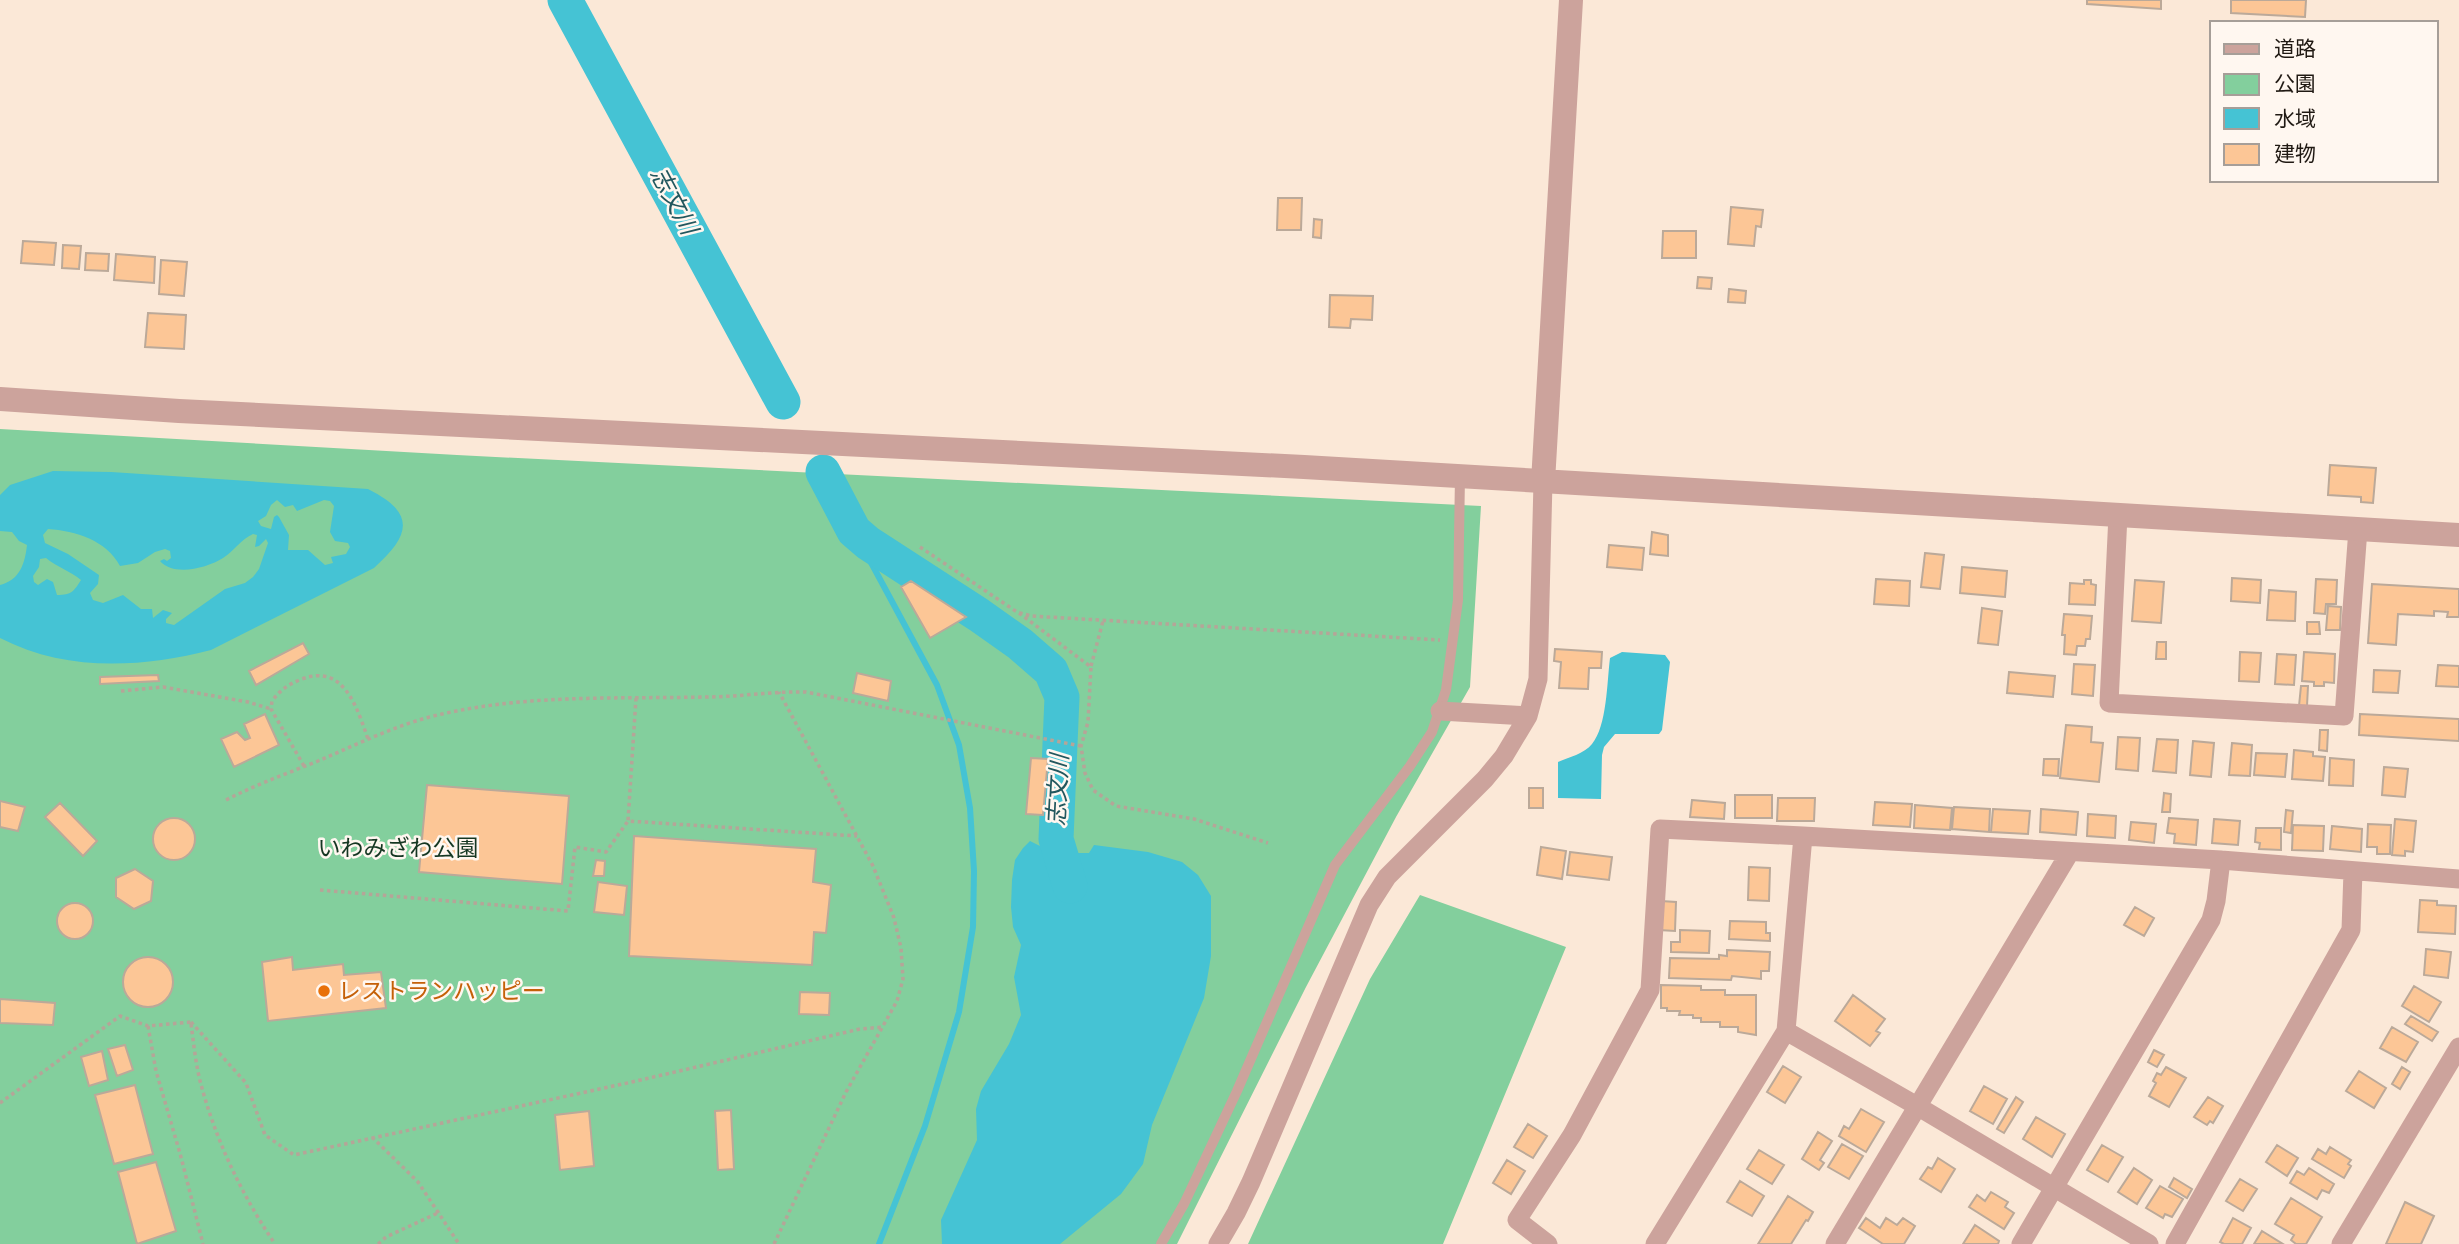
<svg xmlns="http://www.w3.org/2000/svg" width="2459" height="1244" font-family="Karla,'Noto Sans JP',sans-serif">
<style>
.green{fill:#83cf9d}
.water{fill:#45c3d4;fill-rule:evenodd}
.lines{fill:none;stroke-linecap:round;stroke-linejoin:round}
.stream{stroke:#45c3d4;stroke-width:6}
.river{stroke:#45c3d4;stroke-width:35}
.building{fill:#fcc696;stroke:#bba999;stroke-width:2}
.path{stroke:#b5a598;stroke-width:3.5;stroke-dasharray:3.5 3.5;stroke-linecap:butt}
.service{stroke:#cca39c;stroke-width:10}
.minor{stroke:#cca39c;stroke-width:19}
.tertiary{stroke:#cca39c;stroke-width:24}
.food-dot{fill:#e8710a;stroke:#fff7f0;stroke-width:2.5}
.labels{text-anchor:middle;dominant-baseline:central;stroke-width:5;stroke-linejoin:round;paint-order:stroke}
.park-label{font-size:23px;fill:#153722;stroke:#fff7f0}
.food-label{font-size:23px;fill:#c56008;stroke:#fff7f0;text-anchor:start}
.water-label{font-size:24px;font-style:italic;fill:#22575e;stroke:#fff7f0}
</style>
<rect width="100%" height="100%" fill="#fbe8d7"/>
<path class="green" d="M0,429L457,455L1481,506L1470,687L1396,817L1306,987L1177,1244H0Z
M1420,895L1566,947L1443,1244H1248L1370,979Z"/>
<path class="water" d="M53,471L111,472L368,489C416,513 411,535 374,568L211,650C140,668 66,672 0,638V585C20,580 25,563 27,545L19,541L12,532L0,531V495L10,485ZM277,500L285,507L293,505L297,511L324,500L330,501L334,506L330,532L335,541L348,543L350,547L346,554L331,557L333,563L325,565L308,550H288L289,535L279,517L277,515L274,517L271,529L261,526L258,521L266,516L271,505ZM48,529C76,531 106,540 120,566L138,563L155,552L165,549L170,551L171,558L167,561L164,559L160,561C174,577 207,568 223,558C234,551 240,540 253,534L257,535L255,547L259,546L266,539L268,543L259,569L253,577L245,583L225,589L174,625L166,623V619L172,613L163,610L153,618L152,609H141L123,595L103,603L93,600L90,593L98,584L99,575L68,554L45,543L43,535ZM46,558C57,567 70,571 81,580C74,591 72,595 57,595L53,582L47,579L38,585L34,582L33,576L39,567L40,559Z
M1622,652L1665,655L1670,662L1662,730L1659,734H1615L1604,747L1602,755L1601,799L1558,798V762C1569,757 1584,754 1592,744C1607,726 1607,682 1610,658Z
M1045,836L1070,845L1073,853H1089L1094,845L1148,852L1182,862L1198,875L1211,896V956L1204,998L1152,1125L1143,1164L1121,1194L1060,1244H942L941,1220L977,1140L976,1109L981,1091L1009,1044L1021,1015L1014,977L1021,945L1013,927L1011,907L1012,880L1015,860L1023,848L1030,841L1042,847Z"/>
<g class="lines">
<path class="stream" d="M854,531L937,685L959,745L970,808L974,871L973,927L959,1012L925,1126L879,1244"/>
<path class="river" d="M565,0L783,402
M823,472L854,531L868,543L979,615L1020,644L1051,671L1062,697L1056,839L1070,886"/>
</g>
<path class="building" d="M2087,0H2161V9L2087,4Z
M2231,0H2306L2305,17L2231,13Z
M1278,198H1302L1301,230H1277Z
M1731,207L1763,210L1761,227L1756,226L1754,246L1728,244Z
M1314,219L1322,220L1321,238L1313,237Z
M1663,231H1696V258H1662Z
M23,241L56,243L54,265L21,263Z
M63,245L81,246L79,269L62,268Z
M86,253L109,254L108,271L85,270Z
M116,254L155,257L154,283L114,280Z
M161,260L187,262L184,296L159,294Z
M1698,277L1712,278L1711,289L1697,288Z
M1729,289L1746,291L1745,303L1728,302Z
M1330,295L1373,296L1372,320L1351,319L1350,328L1329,327Z
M148,313L186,315L184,349L145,347Z
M2330,465L2376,468L2373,503L2361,502V497L2328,495Z
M1652,532L1668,535V556L1650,554Z
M1609,545L1644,548L1642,570L1607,567Z
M1925,553L1944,555L1940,589L1921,587Z
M1962,567L2007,571L2005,597L1960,593Z
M2232,578L2261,580L2260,603L2231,601Z
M1876,579L1910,581L1909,606L1874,604Z
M2316,579L2337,580L2336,604H2326L2325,614L2314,613Z
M2084,580H2091V584L2096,585L2095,605L2069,604L2070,583L2084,584Z
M2135,580L2164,582L2161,623L2132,621Z
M911,581L966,617L930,638L901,587Z
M2372,584L2459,589V617H2447L2448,612L2434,611V616L2398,614L2396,645L2368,643Z
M2269,590L2296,592L2295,621L2267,620Z
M2328,606L2341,607L2340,630H2326Z
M1982,608L2002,611L1998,645L1978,643Z
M2064,614L2092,616L2090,639H2086L2085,646H2077L2076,655L2064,654L2065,635H2062Z
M2307,622H2319L2320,634H2307Z
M2157,642H2166V659H2156Z
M303,643L309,654L256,685L249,671Z
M1555,649L1602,652L1601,668H1589L1588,689L1559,688L1561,662L1554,661Z
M2240,652L2261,653L2259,682L2239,681Z
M2304,652L2335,654L2334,683L2324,682V686H2314V682L2302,681Z
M2277,654L2296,655L2294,685L2275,684Z
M2074,664L2095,665L2093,696L2072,694Z
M2438,665L2459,666V687L2436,686Z
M2374,670L2400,671L2398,693L2373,692Z
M2009,672L2055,676L2053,697L2007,693Z
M857,673L891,681L888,701L853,693Z
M158,675L159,681L100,684V677Z
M2301,686H2308L2307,706H2299Z
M265,714L279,745L234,767L221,739L237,732L245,740L250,738L244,724Z
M2360,714L2459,719V741L2359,735Z
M2066,725L2092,727L2091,742L2103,743L2099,782L2060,778Z
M2320,730H2328L2327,751L2319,750Z
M2118,737L2140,738L2138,771L2116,769Z
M2157,739L2178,740L2176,773L2153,771Z
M2193,741L2214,743L2211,777L2190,775Z
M2232,743L2252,745L2250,776L2229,775Z
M2294,750L2313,752V756L2325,757L2323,781L2292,779Z
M2256,753L2287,754L2285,777L2254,775Z
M1031,758L1048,759L1043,815L1026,814Z
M2330,758L2354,760L2353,786L2329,785Z
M2044,759H2059L2058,776L2043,775Z
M2384,767L2408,769L2405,797L2382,795Z
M427,785L569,796L562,884L419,872Z
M1529,788H1543V808H1529Z
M2164,793L2171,794L2170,812H2162Z
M1735,795H1772V818H1735Z
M1778,798H1815L1814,821H1777Z
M1692,800L1725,803L1724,819L1690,817Z
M0,801L25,807L18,831L0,827Z
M1875,802L1912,804L1910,827L1873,825Z
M60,803L97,841L83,856L45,817Z
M1915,805L1952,808L1950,830L1914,828Z
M1954,807L1990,809L1989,832L1952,829Z
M1993,809L2030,811L2028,834L1991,832Z
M2041,809L2078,812L2076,835L2040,832Z
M2286,810L2293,811L2291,833L2284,832Z
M2088,814L2116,816L2115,838L2087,836Z
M2169,818L2198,820L2196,845L2174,843L2175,834L2167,833Z
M153 839a21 21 0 1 1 42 0a21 21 0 1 1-42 0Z
M2214,819L2240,821L2238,845L2212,843Z
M2395,819L2416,821L2413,852L2405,851V856L2392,855Z
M2131,822L2156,824L2154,843L2129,840Z
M2368,824L2391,825L2390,854H2377V847H2367Z
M2293,825L2324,826L2323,851L2292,850Z
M2332,826L2362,829L2361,852L2330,849Z
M2256,828H2281V850L2259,849L2260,843L2255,842Z
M634,836L816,849L813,882L831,885L826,933L814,932L812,965L629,956Z
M1541,847L1566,851L1562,879L1537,875Z
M1570,852L1612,857L1609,880L1567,875Z
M596,860L605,861L604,876H593Z
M1749,867L1770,868L1769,901L1748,900Z
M135,869L153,881L151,901L134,909L116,897V878Z
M598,882L627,886L624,915L594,912Z
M2420,900L2437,901V905L2456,906L2455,934L2418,932Z
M1661,901L1676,902L1675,931L1659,930Z
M57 921a18 18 0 1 1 36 0a18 18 0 1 1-36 0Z
M2135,907L2154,918L2144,936L2124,925Z
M1730,921L1766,922V933H1770V941L1729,939Z
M1680,930L1710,931L1709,953L1671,952V942H1680Z
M2426,949L2451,952L2448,978L2424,975Z
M1727,950L1770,952L1769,971H1761V979L1732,976L1731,980L1669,978L1670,958L1719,959V955L1727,956Z
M292,957L293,970L343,964L344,975L381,972L386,1008L268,1021L262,962Z
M123 982a25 25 0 1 1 50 0a25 25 0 1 1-50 0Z
M1661,985L1701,986V990H1725V995H1756V1035L1738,1032V1027H1720V1022H1701V1018H1693V1015H1679L1680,1011H1667V1008H1661Z
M2414,986L2441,1002L2429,1022L2402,1006Z
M800,992L830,993L829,1015L799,1014Z
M1853,995L1885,1019L1876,1031L1880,1033L1870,1046L1835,1021Z
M0,999L55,1003L53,1025L0,1023Z
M2411,1016L2438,1032L2432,1041L2405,1024Z
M2392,1027L2418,1042L2406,1062L2380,1048Z
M125,1045L133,1070L117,1076L108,1049Z
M2154,1050L2164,1055L2157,1067L2148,1062Z
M102,1051L108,1080L89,1086L81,1057Z
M1783,1066L1801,1077L1785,1103L1767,1092Z
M2166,1067L2186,1078L2169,1107L2149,1096L2156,1083L2153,1081L2157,1073L2161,1075Z
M2402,1067L2410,1072L2400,1089L2392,1084Z
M2359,1071L2386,1088L2374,1108L2346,1091Z
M135,1085L153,1154L114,1164L95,1095Z
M1984,1086L2007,1099L1993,1124L1970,1111Z
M2016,1097L2023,1102L2004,1133L1997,1129Z
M2208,1097L2223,1106L2213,1123L2210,1121L2207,1125L2194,1117Z
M1861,1109L1884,1122L1866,1152L1839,1136L1844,1126L1849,1129Z
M731,1110L734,1169L718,1170L715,1111Z
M589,1111L594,1166L560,1170L555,1115Z
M2036,1117L2065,1134L2052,1157L2023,1139Z
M1528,1124L1547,1136L1533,1158L1514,1147Z
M1818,1132L1832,1141L1820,1160L1824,1163L1819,1170L1802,1159Z
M1842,1144L1863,1156L1849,1179L1828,1167Z
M2102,1145L2123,1157L2108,1182L2087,1170Z
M2277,1145L2298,1158L2287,1176L2266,1162Z
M2330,1147L2351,1160L2348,1164L2351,1166L2344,1178L2312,1159L2318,1149L2326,1154Z
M1759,1150L1784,1165L1772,1184L1747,1169Z
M1938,1158L1955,1169L1941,1192L1920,1179L1928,1167L1932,1169Z
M1507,1160L1525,1171L1511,1194L1493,1183Z
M156,1162L176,1231L137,1244L118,1172Z
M2134,1168L2152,1180L2137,1204L2118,1192Z
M2309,1168L2334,1184L2329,1193L2322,1190L2317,1199L2290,1183L2297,1171L2304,1175Z
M2174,1178L2192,1189L2187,1198L2169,1187Z
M2240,1179L2257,1189L2243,1211L2226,1201Z
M1740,1181L1764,1196L1752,1216L1727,1202Z
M2160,1186L2183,1199L2172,1217L2165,1214L2163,1218L2146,1208Z
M1991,1192L2008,1202L2005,1207L2014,1213L2004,1229L1969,1207L1977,1195L1985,1201Z
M1788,1196L1813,1212L1808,1221L1806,1220L1791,1244H1758Z
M2291,1198L2322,1217L2306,1244H2296L2291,1240L2294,1235L2275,1224Z
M2405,1202L2434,1216L2421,1244H2386Z
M1866,1218L1880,1228L1886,1218L1897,1225L1903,1218L1915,1226L1904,1244H1883L1859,1228Z
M2233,1218L2251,1228L2242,1244H2224L2220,1242Z
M1975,1225L1999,1241L1998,1244H1963Z
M2262,1231L2283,1244H2254Z"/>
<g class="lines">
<path class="path" d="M920,547L1017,612L1031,616L1440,640
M1019,613L1091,667L1088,722L1081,746L1085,773L1093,790L1116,806L1194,819L1268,843
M1091,666L1103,621
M121,691L163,687L248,702L271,709
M636,698L628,821L857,836
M304,766L271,709L272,701C281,689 289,684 302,679C344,663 357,708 368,739
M226,800C257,784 286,774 318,761C358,744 400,723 442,714C531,694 616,699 706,697C739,697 772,691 806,692L1081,746
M320,890L568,911L575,847L606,852L628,821
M191,1022L246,1083L265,1135L294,1155L632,1082L860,1029L884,1027
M191,1024C194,1045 196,1068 202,1088C217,1143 243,1197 275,1244
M148,1026L156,1071L181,1157L203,1244
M0,1103L120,1016L148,1026L191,1022
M372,1137L418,1182L459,1244
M378,1244L386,1237L440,1212
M774,1244L846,1092L897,1001L903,979L901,948L894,918L873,866L779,692"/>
<path class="service" d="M1161,1244L1184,1204L1237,1091L1335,865L1410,766L1432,732L1446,690L1458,600L1460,476"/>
<path class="minor" d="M2118,515L2109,703L2344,716L2358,529
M1440,711L1528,716
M1786,1031L1917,1106L2149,1244
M1218,1244L1236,1213L1251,1182L1369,905L1387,877L1485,779L1504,756L1528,716L1538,679L1543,482
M1548,1244L1517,1220L1572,1135L1650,990L1660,829L1803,836
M1655,1244L1786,1031L1803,836L2221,860L2459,879
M1835,1244L2070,852
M2021,1244L2211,920L2216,901L2221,860
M2175,1244L2351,930L2353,871
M2341,1244L2459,1047"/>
<path class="tertiary" d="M0,399L179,411L1304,467L2459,535
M1543,482L1571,0"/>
</g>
<circle class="food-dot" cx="324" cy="991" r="7"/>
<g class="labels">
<g class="park-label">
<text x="398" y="848">いわみざわ公園</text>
</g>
<g class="food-label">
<text x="338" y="991">レストランハッピー</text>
</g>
<g class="water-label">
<text transform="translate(674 201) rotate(62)">志文川</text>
<text transform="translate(1058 790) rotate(-87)">志文川</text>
</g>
</g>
<rect x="2210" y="21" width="228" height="161" fill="#fff7f0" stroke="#a69e98" stroke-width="2"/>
<rect x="2224" y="44" width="35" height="10" fill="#cca39c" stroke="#a69e98" stroke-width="2"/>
<text x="2274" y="56" font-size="21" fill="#201913">道路</text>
<rect x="2224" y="74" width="35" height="21" fill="#83cf9d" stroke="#a69e98" stroke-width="2"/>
<text x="2274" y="91" font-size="21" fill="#201913">公園</text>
<rect x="2224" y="108" width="35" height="21" fill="#45c3d4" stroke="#a69e98" stroke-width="2"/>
<text x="2274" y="126" font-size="21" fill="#201913">水域</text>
<rect x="2224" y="144" width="35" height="21" fill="#fcc696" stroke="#a69e98" stroke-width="2"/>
<text x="2274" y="161" font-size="21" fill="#201913">建物</text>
</svg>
